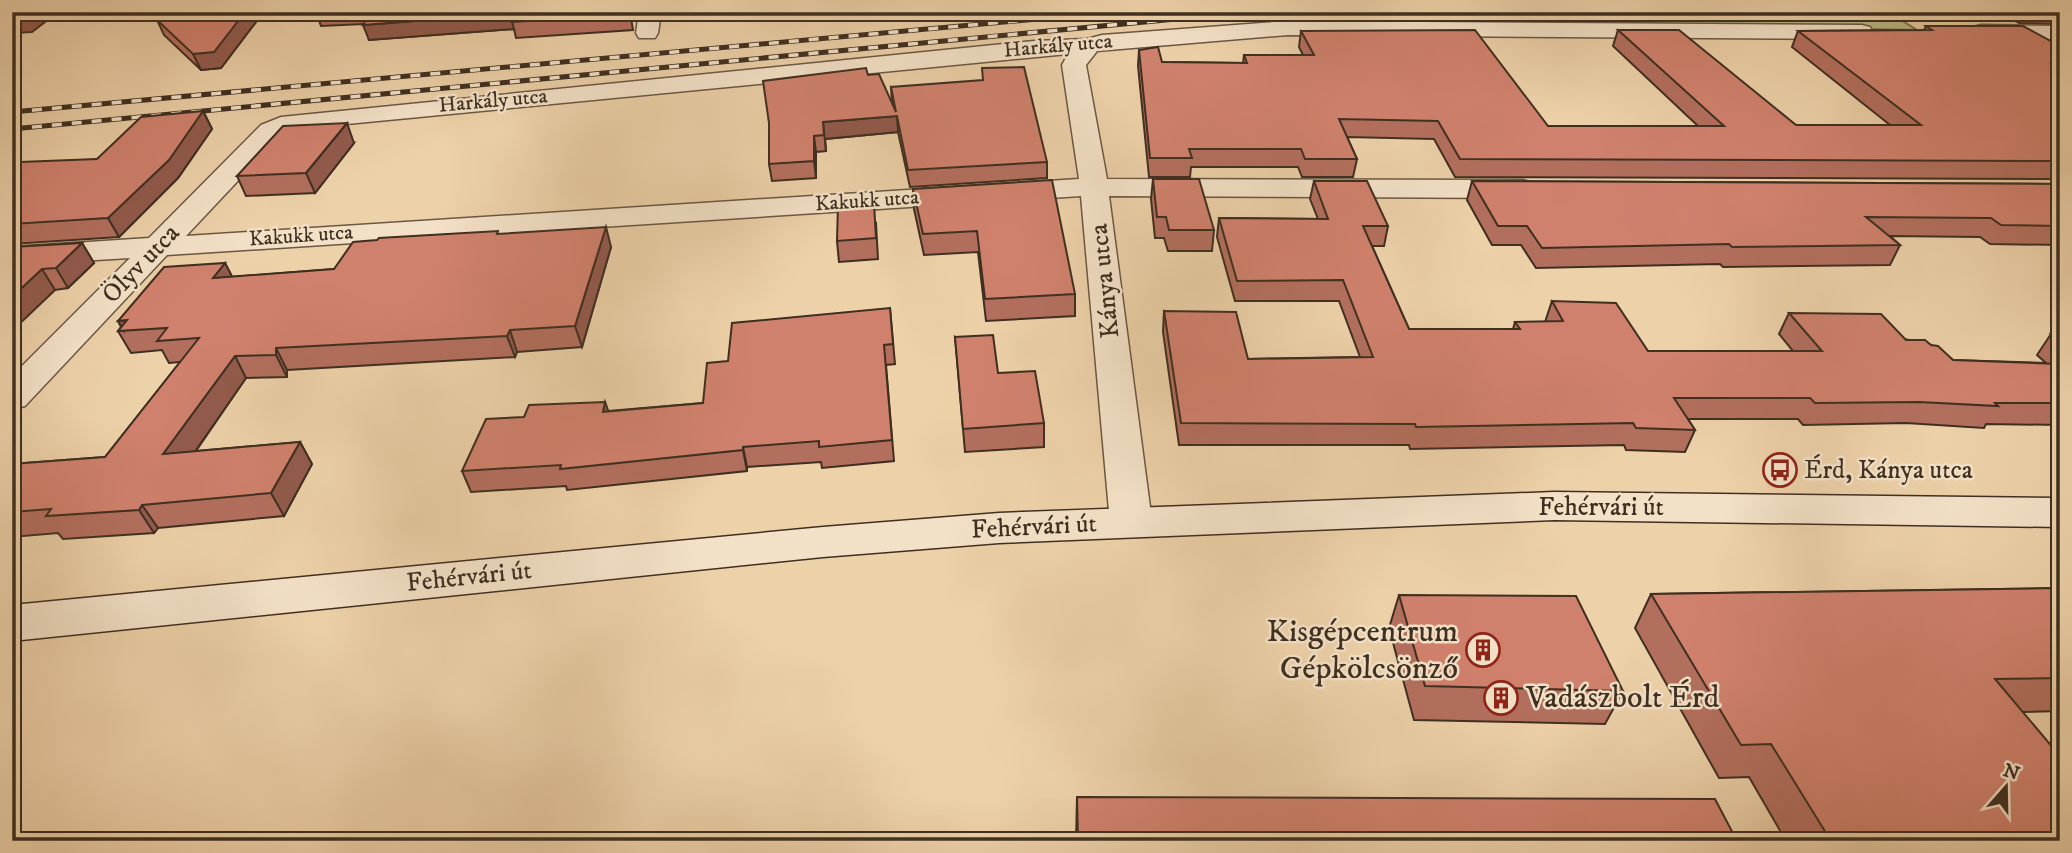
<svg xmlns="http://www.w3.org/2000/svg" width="2072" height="853" font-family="'IM FELL DW Pica',serif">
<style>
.green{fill:#b9bb87;stroke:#7c7554;stroke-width:2}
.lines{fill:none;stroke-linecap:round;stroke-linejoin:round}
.minor-casing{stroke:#6a5843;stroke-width:3}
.secondary-casing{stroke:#3f2f21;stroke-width:3}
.minor{fill:#f3e1c7;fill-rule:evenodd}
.secondary{fill:#f3e1c7;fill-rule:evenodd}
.rail-casing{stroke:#3f2f21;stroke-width:5}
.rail{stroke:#f3e1c7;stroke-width:3.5;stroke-dasharray:10;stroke-linecap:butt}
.wall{fill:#b36f5e;stroke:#3f2f21;stroke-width:2}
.shaded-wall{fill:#925a4c;stroke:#3f2f21;stroke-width:2}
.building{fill:#d0816d;stroke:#3f2f21;stroke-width:2}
.labels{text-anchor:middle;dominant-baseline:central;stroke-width:5;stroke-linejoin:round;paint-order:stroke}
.far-street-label{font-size:21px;fill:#3f2f21;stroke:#f3e1c7}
.street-label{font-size:26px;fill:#3f2f21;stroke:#f3e1c7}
.poi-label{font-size:26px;fill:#3f2f21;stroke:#f3e1c7;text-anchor:start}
.near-poi-label{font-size:32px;fill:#3f2f21;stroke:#f3e1c7;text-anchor:end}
</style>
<rect width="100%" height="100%" fill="#edd1a9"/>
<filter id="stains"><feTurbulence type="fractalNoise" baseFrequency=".00286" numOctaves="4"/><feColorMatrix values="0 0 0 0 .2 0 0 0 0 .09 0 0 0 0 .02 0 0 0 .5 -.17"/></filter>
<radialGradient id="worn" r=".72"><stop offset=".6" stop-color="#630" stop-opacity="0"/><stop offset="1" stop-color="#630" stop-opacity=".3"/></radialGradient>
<path class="green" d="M1341,12H1888L1917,30L1263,21Z"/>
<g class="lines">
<g class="minor-casing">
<path id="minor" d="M639,12H661L658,33L655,38H639L636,33Z
M1288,21L1862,25L1870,27L1873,32L1870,37L1862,39L1288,35L1097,51L1086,65L1107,179L1523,180L1533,183L1537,189L1533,195L1523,198L1109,196L1152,522L1146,532L1131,537L1116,532L1110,522L1081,196L167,255L25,406L12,409V376L130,258L12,265V247L149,238L261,125L281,117L1034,41L1087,39L1102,35ZM1068,54L1062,65L1079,179L186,236L279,137L295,129Z
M1981,25L2060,26V40L1973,37L1970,32L1973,27Z"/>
</g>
<g class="secondary-casing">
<path id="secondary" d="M1554,492L2060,498V527L1554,520L999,543L823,557L12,641V605L823,527L999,513Z"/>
</g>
<use href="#minor" class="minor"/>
<use href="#secondary" class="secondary"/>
<g class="rail-casing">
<path id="rail" d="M12,112L1115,12
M12,129L1250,12"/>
</g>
<use href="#rail" class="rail"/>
</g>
<path class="wall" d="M166,12H261L262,14L221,68L201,70L164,35L157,20Z
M316,12H630L633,30L516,38L514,29L369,40L364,24L321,26Z
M1998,12H2060V24L2019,23Z
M1926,26L2060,46V179L1455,177L1434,139L1347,137L1357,159L1353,177H1302L1298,167H1191L1190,177H1149L1138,66L1139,50L1162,62L1243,63L1244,55H1303L1299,47L1301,31L1548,126H1698L1613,46L1618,30L1796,125H1890L1792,47L1798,31L1924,30Z
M868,75L892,103L891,87L1047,162V178L910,187L898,132L825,139L826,151L816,152V178L772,181L769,164Z
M203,111L212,129L178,178L119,237L12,244V169L97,159Z
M354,143L315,193L246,196L237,176Z
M1153,179L1214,230L1212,251H1168L1164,238H1155L1151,199Z
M1314,181L1388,226L1384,246H1372L1409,329H1513L1515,322H1545L1552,301L1648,351H1793L1779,334L1789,313L1931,345L1953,360L2046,363L2037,355L2051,334H2060V425L1986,424L1984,428L1906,423L1803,425L1798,419H1688L1695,430L1685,452L1626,450L1624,445L1410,449L1409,445H1179L1163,332L1164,311L1248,359L1360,357L1339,301H1235L1217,237L1219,218L1318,219L1310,199Z
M1472,181L2060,184V245L1990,244L1980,237L1890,236L1900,245L1890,265L1723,267L1720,264L1536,268L1521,245H1492L1467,200Z
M913,189L1075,294V316L986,321L978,252L924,255L914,209Z
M876,223L878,259L839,262L837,241Z
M500,234L611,247L582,347L517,352L515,357L287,370V377L246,378L196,451L300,442L312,464L284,516L158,528L154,533L63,539L58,533L12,537V464L105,457L180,362L169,363L162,350L131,353L118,331L121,327L118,321L225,263L232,277L334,269Z
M82,243L94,263L68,288L55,290L12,247Z
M890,308L895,364L886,365L894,461L822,468L821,462L747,467V471L567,490L566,486L471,492L462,471L524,417L605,402L608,411L703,403L728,361Z
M955,337L998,373L1044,423V447L965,452Z
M2060,588V711L2023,712L2060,841H1786L1749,777L1719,778L1635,628L1651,594Z
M1399,595L1623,691L1605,724L1414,720L1389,628Z
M1077,797L1737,841H1076Z"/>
<path class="shaded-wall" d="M27,12H58L32,32L12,33V16Z
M245,12H261L262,14L221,68L201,70L193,54Z
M515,13L512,22L514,29L369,40L363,25Z
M203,111L212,129L178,178L119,237L108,218Z
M897,116L898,132L825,139L826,151L823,122Z
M347,123L354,143L315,193L306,173Z
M814,136L816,152V178L814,161Z
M606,227L611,247L582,347L575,326Z
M82,243L94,263L68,288L56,268Z
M225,263L236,284L213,278Z
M42,269L55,290L12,331V297Z
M127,320L124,331L118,321Z
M510,330L517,352L515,357L507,336Z
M276,348L287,370V377L276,355Z
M235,356L246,378L178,476L163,454Z
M605,402L612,422L603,412Z
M300,442L312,464L284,516L271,493Z
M743,447L747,467V471L743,450Z
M142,505L158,528L154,533L139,510Z"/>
<path class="building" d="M12,12H27L23,15L12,16Z
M166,12H245L214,52L193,54L157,20Z
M371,12H629L630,15L512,22L515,13L363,25Z
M1926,26H2023L2060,46V63H2050L2060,68V161L1460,159L1438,121L1339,119L1357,159H1305L1301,149H1189L1192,158H1150L1139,50L1158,47L1162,62L1247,63L1244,55H1314L1301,31L1475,30L1548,126H1724L1618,30H1679L1796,125H1921L1798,31L1932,30Z
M1024,67L1047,162L908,170L897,116L823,122L824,135L814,136V161L769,164V123L763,81L866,68L868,75L879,74L896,112L891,87L983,80L982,68Z
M203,111L169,160L108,218L12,224V169L20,162L97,159L141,117Z
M347,123L306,173L237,176L283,126Z
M1153,179H1199L1214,230H1169L1166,217H1157Z
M1052,180L1075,294L985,299L977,231L923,234L913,189Z
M1314,181H1367L1388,226H1363L1409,329H1520L1515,322L1563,321L1552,301L1616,303L1648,351H1822L1789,313L1881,314L1906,340H1925L1931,345L1938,346L1953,360L2060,364V403H1995L1998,406L1919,402L1815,403L1810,398H1674L1695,430L1636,428L1633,423L1416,427L1415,424L1181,423L1164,311L1236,312L1248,359L1373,357L1343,280L1237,281L1219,218L1328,219Z
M1472,181L2060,184V226L2001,225L1991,218L1866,217L1900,245L1732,247L1729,244L1542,248L1527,226H1498Z
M874,203L876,238L837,241L838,205Z
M606,227L575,326L510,330L507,336L276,348V355L235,356L163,454L300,442L271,493L142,505L139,510L46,516L51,509L12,512V464L105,457L199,338L157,341L167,328L118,331L127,320L118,321L164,267L225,263L213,278L334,269L353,242L377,240L379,238L498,231L497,234Z
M82,243L56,268L42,269L12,297V247Z
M890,308L893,344L884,345L892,440L819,447V441L743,447V450L560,469L561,465L462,471L486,419L524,417L529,405L605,402L603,412L703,403L707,363L728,361L732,323Z
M2051,334H2060V342Z
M993,335L998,373L1035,371L1044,423L963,429L955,337Z
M2060,588V678L1995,679L2060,756V841H1831L1771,744L1741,745L1651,594Z
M1399,595L1576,596L1623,691L1425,686Z
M1077,797L1715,799L1737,841H1078Z"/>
<defs>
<g id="bus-ring" transform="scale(1.75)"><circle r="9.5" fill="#f3e1c7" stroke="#8f2418" stroke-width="1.5"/><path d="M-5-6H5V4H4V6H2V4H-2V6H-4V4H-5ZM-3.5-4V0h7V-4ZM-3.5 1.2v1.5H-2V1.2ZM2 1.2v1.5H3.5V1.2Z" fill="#8f2418"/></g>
<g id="building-ring" transform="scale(1.75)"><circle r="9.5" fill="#f3e1c7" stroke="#8f2418" stroke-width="1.5"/><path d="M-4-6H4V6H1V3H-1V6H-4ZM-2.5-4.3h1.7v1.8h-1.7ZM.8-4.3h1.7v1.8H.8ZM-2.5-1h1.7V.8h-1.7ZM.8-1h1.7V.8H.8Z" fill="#8f2418"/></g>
</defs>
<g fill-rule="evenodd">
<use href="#bus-ring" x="1780" y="470"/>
<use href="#building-ring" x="1483" y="650"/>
<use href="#building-ring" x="1501" y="698"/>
</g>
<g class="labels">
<g class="far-street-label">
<text transform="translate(1058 46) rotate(-5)">Harkály utca</text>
<text transform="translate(493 101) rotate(-5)">Harkály utca</text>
<text transform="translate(867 201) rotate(-4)">Kakukk utca</text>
<text transform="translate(301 236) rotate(-4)">Kakukk utca</text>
</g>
<g class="street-label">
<text transform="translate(141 264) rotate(-46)">Ölyv utca</text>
<text transform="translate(1105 281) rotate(-96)">Kánya utca</text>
<text x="1601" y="507">Fehérvári út</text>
<text transform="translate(1034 527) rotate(-3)">Fehérvári út</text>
<text transform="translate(469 577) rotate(-6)">Fehérvári út</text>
</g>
<g class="poi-label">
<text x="1804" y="470">Érd, Kánya utca</text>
</g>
<g class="near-poi-label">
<text x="1458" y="632">Kisgépcentrum<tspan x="1458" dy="37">Gépkölcsönző</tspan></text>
<text x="1526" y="698" text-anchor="start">Vadászbolt Érd</text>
</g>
</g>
<rect width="2072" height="853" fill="none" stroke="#edd1a9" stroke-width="42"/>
<rect x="14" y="14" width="2044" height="825" fill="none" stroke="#3f2f21" stroke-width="3.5"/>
<rect x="21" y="21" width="2030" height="811" fill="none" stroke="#3f2f21" stroke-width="2"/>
<g transform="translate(2006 787) rotate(20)" stroke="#f3e1c7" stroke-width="5" paint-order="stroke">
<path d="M0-5L12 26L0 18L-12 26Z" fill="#3f2f21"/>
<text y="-10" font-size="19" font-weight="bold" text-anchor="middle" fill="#3f2f21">N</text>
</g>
<rect width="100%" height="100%" filter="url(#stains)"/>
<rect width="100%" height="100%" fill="url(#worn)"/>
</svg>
